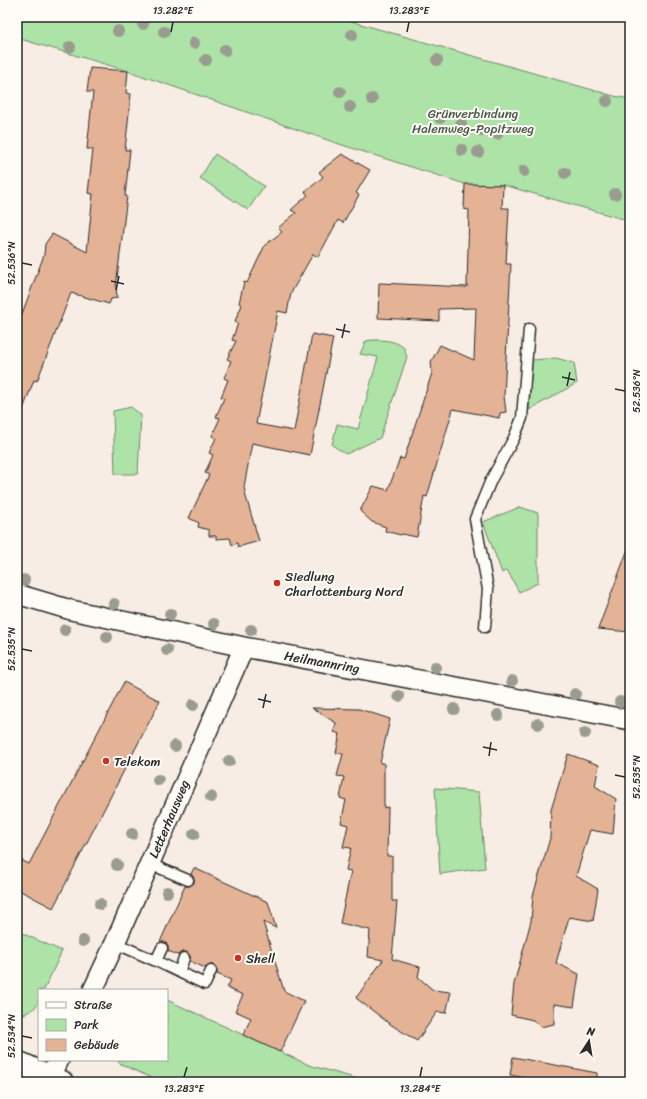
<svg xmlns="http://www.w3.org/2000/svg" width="647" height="1099" font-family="Sriracha,sans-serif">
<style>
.green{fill:#ade3a6;stroke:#6c8768}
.building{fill:#e4b396;stroke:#2b2b2b}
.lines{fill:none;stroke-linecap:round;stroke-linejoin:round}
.service-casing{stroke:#2b2b2b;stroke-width:13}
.minor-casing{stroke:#2b2b2b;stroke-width:22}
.secondary-casing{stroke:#2b2b2b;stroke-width:25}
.service{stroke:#fdfcf7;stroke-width:10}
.minor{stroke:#fdfcf7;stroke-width:19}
.secondary{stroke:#fdfcf7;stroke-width:22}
.tree{fill:#999c8f}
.ticks{fill:none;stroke:#2b2b2b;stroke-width:1.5}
.poi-dot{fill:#c8321e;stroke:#fdfcf7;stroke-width:1.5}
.labels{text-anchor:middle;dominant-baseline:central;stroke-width:4;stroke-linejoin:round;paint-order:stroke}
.park-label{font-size:13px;fill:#4c594a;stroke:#fdfcf7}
.poi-label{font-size:13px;fill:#2b2b2b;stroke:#fdfcf7;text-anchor:start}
.street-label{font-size:13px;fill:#2b2b2b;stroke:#fdfcf7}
.neatline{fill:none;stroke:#2b2b2b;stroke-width:1.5}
.ticks-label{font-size:10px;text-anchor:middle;fill:#2b2b2b}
</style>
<rect width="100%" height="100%" fill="#f8ede4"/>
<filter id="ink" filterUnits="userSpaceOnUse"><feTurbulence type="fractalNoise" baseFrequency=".025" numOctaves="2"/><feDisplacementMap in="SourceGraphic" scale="8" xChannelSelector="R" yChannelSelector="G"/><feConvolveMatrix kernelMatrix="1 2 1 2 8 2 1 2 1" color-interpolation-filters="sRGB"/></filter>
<g filter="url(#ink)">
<path class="green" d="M17,17H336L614,96L630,99V221L503,185L465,184L339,144L128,71L17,38Z
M215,154L264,186L248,210L200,178Z
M373,340C383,340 396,340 404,348C405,350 406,355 407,357L380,438L346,454L332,445L337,424L358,429L378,357L360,354L366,341Z
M556,358L574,363L577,383L529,410L532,360Z
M131,407L141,415L138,474H115L113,411Z
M520,507L538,513V583L519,592L507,570L502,573L483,522Z
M435,788L479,792L485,868L440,874Z
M17,931L62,951L44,990H39C39,993 40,998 39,1001C37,1009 25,1015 17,1015Z
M167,1000L309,1065L368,1082H160L119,1063L118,1060H167Z"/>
<path class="building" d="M90,68L128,71L126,93L131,94L125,150H130L125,196H127L116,287L117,298L111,299L109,304L71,293L37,381L34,380L19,420H17V327L44,255L45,244L52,234L87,252L93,194L88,193L93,149H87L93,92H87Z
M342,154L370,170L356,193L359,195L343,223L338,220L318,257L313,254L291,293L287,313L278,311L256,424L294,431L312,334L333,338L310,455L252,443L244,487L246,497L259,541L238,547L237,543L232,545L230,538L216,539V536H209V530L198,527L199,523L189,518L209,475L205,473L213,455L209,453L216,438L212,436L220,418L216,417L224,398L221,397L228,380L224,378L231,361L227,359L236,341L232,340L238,323L235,321L242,305L239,303L244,282L247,283L265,245L282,232L278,228L296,213L291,210L308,195L305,192L323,177L319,172Z
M465,184L503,185L502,208H509L506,264H511L504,396L506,412L500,413L499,418L453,409L427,497L424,496L417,537L402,534L401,535L385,531L386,527L372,522L360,511L373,486L388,490L400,458L404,459L432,373L431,362L440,345L474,360L476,308L439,309V321L378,318L379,283L467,287L469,210L464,209Z
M628,549L630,550V632L598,629Z
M124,682L160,701L53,908L17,889V858L29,864Z
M312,708L359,709L390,719L380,763H384V808L388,807L387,856H392V901H397L392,959L420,967L418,977L433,990L451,992L446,1013L437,1012L417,1041L390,1024L356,998L383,960L368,957L370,930L340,923L351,871L346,870L351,848L343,847L348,825L341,823L346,800L340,798L344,777L337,776L343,754L336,753L340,734L334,732L336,723Z
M568,754L599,765L595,786L616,799L613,834L590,830L576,876L598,889L593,921L569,917L556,963L579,974L574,1007L554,1004V1024L540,1027L533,1020L511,1015L514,984L531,921L533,896L550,838L551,810Z
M194,868L268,902L276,928L263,922L284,991L304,1001L280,1052L243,1035L251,1018L235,1011L243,995L227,988L231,980L217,974V970L214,965H210L205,968L190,961V956L187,952H182L178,955L168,951V947L165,942H160L185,886H189L194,883V879L191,874Z
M513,1057L597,1073V1082H547L510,1075Z"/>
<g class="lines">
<g class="service-casing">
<path id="service" d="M485,627L488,589L475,519L491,480L514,438L522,418L529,329
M150,864L188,880
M115,943L156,961L162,948
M156,961L179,972L184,958
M179,972L205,984L211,971"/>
</g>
<g class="minor-casing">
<path id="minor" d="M17,594L71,610L244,647L630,720
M93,990L115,943L244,647
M48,1082L59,1060"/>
</g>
<g class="secondary-casing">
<path id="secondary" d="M17,1062L62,1082"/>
</g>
<use href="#service" class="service"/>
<use href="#minor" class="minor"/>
<use href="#secondary" class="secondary"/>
</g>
<g class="tree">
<circle cx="143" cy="24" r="6"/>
<circle cx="118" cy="31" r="6"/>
<circle cx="164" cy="32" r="6"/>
<circle cx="352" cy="35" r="6"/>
<circle cx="194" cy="43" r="6"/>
<circle cx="70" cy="47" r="6"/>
<circle cx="225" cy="50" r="6"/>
<circle cx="206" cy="60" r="6"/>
<circle cx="437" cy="60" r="6"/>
<circle cx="340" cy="92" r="6"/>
<circle cx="372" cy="99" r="6"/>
<circle cx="607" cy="101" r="6"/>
<circle cx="350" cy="107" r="6"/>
<circle cx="440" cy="118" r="6"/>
<circle cx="461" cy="124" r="6"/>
<circle cx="482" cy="131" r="6"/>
<circle cx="497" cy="134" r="6"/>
<circle cx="462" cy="150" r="6"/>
<circle cx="478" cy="152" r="6"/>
<circle cx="524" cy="171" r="6"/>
<circle cx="565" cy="173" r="6"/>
<circle cx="615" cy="194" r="6"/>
<circle cx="24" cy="580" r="6"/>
<circle cx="114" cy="604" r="6"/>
<circle cx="170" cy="614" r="6"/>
<circle cx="214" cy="624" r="6"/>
<circle cx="65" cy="630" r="6"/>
<circle cx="251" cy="630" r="6"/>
<circle cx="107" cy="637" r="6"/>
<circle cx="167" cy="650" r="6"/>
<circle cx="435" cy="667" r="6"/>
<circle cx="512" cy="681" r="6"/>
<circle cx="575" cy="694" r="6"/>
<circle cx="399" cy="696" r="6"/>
<circle cx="620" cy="702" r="6"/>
<circle cx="193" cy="705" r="6"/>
<circle cx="454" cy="709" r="6"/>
<circle cx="498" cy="715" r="6"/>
<circle cx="538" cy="724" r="6"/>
<circle cx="585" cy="733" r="6"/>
<circle cx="175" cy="746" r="6"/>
<circle cx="229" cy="761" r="6"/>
<circle cx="158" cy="780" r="6"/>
<circle cx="211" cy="797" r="6"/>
<circle cx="132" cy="834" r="6"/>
<circle cx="194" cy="834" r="6"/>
<circle cx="117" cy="865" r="6"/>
<circle cx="167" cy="892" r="6"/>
<circle cx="100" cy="904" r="6"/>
<circle cx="83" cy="941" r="6"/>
</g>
</g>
<path class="ticks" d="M171,32L173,22M407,32L409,22M22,263L32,265M111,281L124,284M116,290L119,276M336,329L350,332M342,338L345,324M562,377L575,380M567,386L570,372M615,389L625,391M22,649L32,651M258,699L271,702M263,708L266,694M483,747L497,750M489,756L491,742M615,775L625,777M22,1036L32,1038M184,1077L187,1067M420,1077L422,1067"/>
<g class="poi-dot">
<circle cx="277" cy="583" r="4"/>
<circle cx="106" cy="761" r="4"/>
<circle cx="238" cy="958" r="4"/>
</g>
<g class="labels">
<g class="park-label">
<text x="473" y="113">Grünverbindung<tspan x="473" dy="15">Halemweg-Popitzweg</tspan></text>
</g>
<g class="poi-label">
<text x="285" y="576">Siedlung<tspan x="285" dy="15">Charlottenburg Nord</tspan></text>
<text x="114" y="761">Telekom</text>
<text x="246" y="958">Shell</text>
</g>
<g class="street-label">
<text transform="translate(322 662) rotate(10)">Heilmannring</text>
<text transform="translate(169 819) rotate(-67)">Letterhausweg</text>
</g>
</g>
<rect width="647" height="1099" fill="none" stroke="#fdfcf7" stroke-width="44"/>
<rect x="38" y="989" width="130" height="72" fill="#fdfcf7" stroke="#a9a8a5"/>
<rect x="46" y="1002" width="20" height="6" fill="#fdfcf7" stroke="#a9a8a5"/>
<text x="74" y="1009" font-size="12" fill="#2b2b2b">Straße</text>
<rect x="46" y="1019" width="20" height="12" fill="#ade3a6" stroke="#a9a8a5"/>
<text x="74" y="1029" font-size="12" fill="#2b2b2b">Park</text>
<rect x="46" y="1039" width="20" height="12" fill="#e4b396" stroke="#a9a8a5"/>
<text x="74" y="1049" font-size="12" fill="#2b2b2b">Gebäude</text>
<g transform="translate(589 1041) rotate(12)" stroke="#fdfcf7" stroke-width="3" paint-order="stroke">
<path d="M0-3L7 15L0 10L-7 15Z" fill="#2b2b2b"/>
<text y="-6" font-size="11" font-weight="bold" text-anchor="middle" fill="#2b2b2b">N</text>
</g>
<rect x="22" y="22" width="603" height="1055" class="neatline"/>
<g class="ticks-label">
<text x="173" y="14">13.282°E</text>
<text x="409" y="14">13.283°E</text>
<text transform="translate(11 263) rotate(-90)" y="4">52.536°N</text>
<text transform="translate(636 391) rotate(-90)" y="4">52.536°N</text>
<text transform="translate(11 649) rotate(-90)" y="4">52.535°N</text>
<text transform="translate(636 777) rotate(-90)" y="4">52.535°N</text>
<text transform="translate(11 1036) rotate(-90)" y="4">52.534°N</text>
<text x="184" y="1092">13.283°E</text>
<text x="420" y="1092">13.284°E</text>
</g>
</svg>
